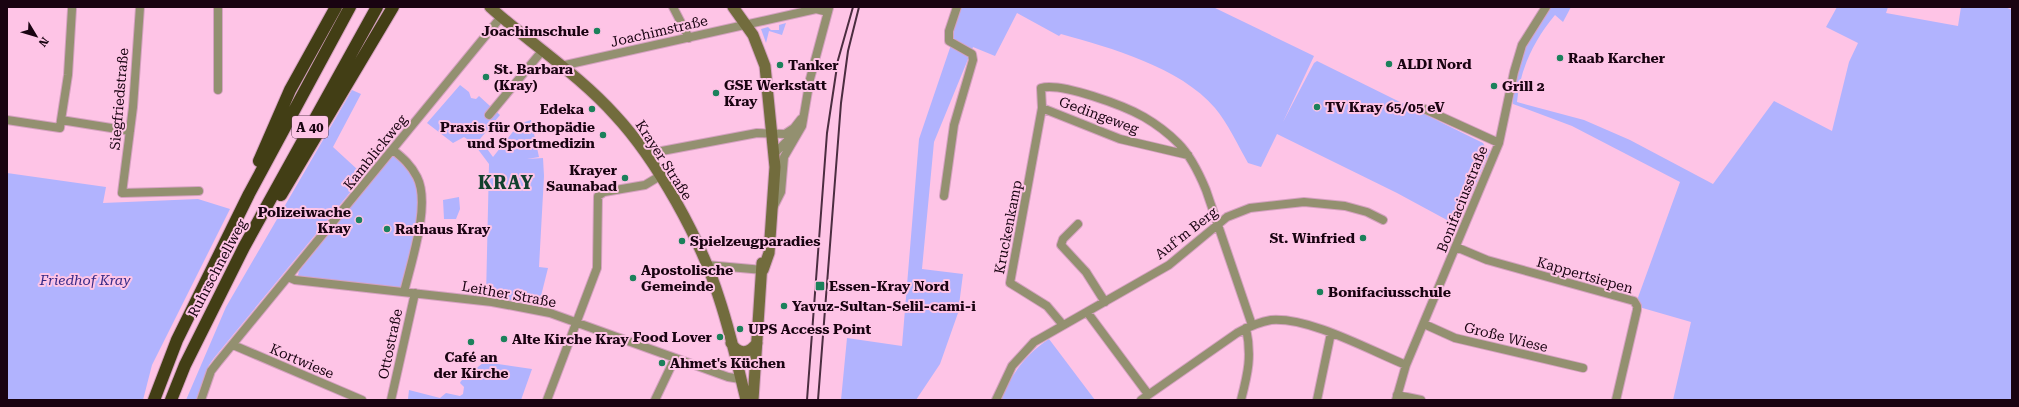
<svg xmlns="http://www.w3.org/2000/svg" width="2019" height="407" font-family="'Roboto Serif',serif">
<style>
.green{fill:#b1b3fe}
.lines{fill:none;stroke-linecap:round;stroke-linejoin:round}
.street-casing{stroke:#d5a1c0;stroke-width:10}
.secondary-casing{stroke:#d5a1c0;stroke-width:13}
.highway-casing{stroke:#d5a1c0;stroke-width:14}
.street{stroke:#939070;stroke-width:8}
.secondary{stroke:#726c3d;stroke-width:11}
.highway{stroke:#423e15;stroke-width:12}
.rail{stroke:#4b2d40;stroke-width:2}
.poi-dot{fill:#1b815b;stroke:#fec4e6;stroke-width:1.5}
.labels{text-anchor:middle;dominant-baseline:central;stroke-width:4;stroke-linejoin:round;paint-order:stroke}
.shield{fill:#fec4e6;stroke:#5e3d51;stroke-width:1}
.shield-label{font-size:13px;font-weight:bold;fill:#190311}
.poi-label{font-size:14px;font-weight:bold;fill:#190311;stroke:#fec4e6;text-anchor:start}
.street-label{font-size:14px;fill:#190311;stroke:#fec4e6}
.park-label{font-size:14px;font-style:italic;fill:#362985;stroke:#fec4e6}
.district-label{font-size:18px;font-weight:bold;letter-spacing:1px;fill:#12402d;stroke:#fec4e6}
</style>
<rect width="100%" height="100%" fill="#fec4e6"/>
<path class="green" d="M961,7H1213L1314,56L1283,122L1314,63L1317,61L1483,143L1485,147L1490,150L1458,226L1397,193L1277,134L1261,167L1248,163C1239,147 1227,122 1215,108C1180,67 1111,48 1061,34L1059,36L1017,13L995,56L973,47L934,142L922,269L963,274L958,313L940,364L916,400H841L847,338L902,346L919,139L953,39L952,30Z
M1547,7H1571L1563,22L1555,15C1534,40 1520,69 1517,102L1584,120L1630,140L1713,184L1774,101L1832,131L1849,62L1858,43L1826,27L1837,7H1888L1886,13L1958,26L1961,7H2005L2012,10V400H1673L1691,322L1639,307L1636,303L1680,182L1572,126L1513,104C1511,63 1528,41 1547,7Z
M786,23L782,35L769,31L766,43L761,29L768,27L771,30H779V25Z
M460,85L469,92L471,98L476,99L479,96L500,115L480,139L493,157L519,124L531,120L539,157L527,159L543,158L544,176L539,267L548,268L539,304L486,297L489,164L474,144L464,137L453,143L427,123Z
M352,90L361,94L333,147L358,170L351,179L357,184L214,358L209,365L196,400H186L226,307Z
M393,154C402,161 411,168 416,179C428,205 408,262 402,290L302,278L298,275L299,271Z
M7,173L106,187L103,203L198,199L230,209L152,365L143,400H7Z
M459,197L460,209L456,219H444L443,200Z
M1049,339L1095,400H1001C1012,373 1025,355 1049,339Z
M484,362L532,369L521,400L408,399L409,390L440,398L446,393L460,396L463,394L464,387L460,383L461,381Z"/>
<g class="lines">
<g class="street-casing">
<path id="street" d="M140,7L133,107L122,193L199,191
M218,7V90
M673,7L689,38
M561,66L816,9L828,12
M1420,107L1499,143
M1042,108L1120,139L1188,155
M489,115L542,51
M7,120L60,128L61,120L130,131
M61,120L68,75L72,9
M393,150C403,158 411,165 417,177C431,204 411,263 404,292
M646,154L757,133L785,134L794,128L801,119
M774,154L796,132
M944,196L954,125L973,60L972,54L949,41V31L957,7
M773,208L781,192L784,157L802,126L810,79L829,8
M1078,224L1063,239L1061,245L1086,272L1105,302
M1456,247L1487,260L1634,301L1637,306V310L1616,400
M707,265L763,270
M288,277L295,280L492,302L550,313L728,377L740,379
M1087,312L1148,394
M1424,324L1455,338L1583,368
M1063,325L1047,306L1010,283L1042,108L1041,88C1061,82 1125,106 1144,117C1156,124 1168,133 1178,143C1191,156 1199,173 1206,190L1252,325
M233,345L362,400
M1397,395L1421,400
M201,400L211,371L218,362L501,17
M391,400L415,293
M547,400L597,268L598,196L604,192L645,185L660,176
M655,400L675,358
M996,400L1012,366L1034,342L1169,265L1227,217L1250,208L1304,202L1345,206L1367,212L1383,220
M1141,400L1237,333C1248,327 1259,322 1271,320C1310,317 1369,350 1406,365
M1241,400C1248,373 1252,356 1246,328
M1317,400L1331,333
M1396,400L1406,365L1499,143L1514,72L1522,45L1546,7"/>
</g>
<g class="secondary-casing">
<path id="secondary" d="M490,7C531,44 578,74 615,115C657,160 701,240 719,298C730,331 738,366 746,400
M733,7L753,35L765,66L775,167L769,253L763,270
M731,343C739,355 749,354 757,343
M753,400L762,263"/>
</g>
<g class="highway-casing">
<path id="highway" d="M259,161L290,90L336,7
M281,195L393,7
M154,400L177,340L249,194L350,7
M171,400L185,365L244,247L377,7"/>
</g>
<use href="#street" class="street"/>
<use href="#secondary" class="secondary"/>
<use href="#highway" class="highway"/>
<path class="rail" d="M807,400L827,133L838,60L853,7
M818,400L841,103L848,51L859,7"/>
</g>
<g class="poi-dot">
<circle cx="597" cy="31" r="4"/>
<circle cx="1560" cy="58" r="4"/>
<circle cx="1389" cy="64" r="4"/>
<circle cx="780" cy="65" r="4"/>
<circle cx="486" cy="77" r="4"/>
<circle cx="1494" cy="86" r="4"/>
<circle cx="716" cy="93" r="4"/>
<circle cx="1317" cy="107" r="4"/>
<circle cx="592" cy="109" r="4"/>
<circle cx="603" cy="135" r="4"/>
<circle cx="625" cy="178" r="4"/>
<circle cx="359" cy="220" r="4"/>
<circle cx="387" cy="229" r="4"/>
<circle cx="1363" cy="238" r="4"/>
<circle cx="682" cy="241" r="4"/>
<circle cx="633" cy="278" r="4"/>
<rect x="815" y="281" width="10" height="10" rx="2"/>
<circle cx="1320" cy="292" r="4"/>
<circle cx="784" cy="306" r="4"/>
<circle cx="740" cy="329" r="4"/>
<circle cx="720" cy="337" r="4"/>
<circle cx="504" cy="339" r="4"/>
<circle cx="471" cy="342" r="4"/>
<circle cx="662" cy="363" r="4"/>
</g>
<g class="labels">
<rect class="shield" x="292" y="116" width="36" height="22" rx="3"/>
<g class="shield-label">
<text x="310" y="127">A 40</text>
</g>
<g class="poi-label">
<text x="589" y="31" text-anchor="end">Joachimschule</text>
<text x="1568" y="58">Raab Karcher</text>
<text x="1397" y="64">ALDI Nord</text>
<text x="788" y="65">Tanker</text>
<text x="494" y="69">St. Barbara<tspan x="494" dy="16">(Kray)</tspan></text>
<text x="724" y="85">GSE Werkstatt<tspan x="724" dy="16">Kray</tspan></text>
<text x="1502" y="86">Grill 2</text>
<text x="1325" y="107">TV Kray 65/05 eV</text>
<text x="584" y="109" text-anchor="end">Edeka</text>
<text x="595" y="127" text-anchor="end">Praxis für Orthopädie<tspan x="595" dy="16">und Sportmedizin</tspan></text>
<text x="617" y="170" text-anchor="end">Krayer<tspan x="617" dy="16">Saunabad</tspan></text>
<text x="351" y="212" text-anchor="end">Polizeiwache<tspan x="351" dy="16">Kray</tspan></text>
<text x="395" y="229">Rathaus Kray</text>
<text x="1355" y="238" text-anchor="end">St. Winfried</text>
<text x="690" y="241">Spielzeugparadies</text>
<text x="641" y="270">Apostolische<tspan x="641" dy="16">Gemeinde</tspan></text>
<text x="829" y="286">Essen-Kray Nord</text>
<text x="1328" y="292">Bonifaciusschule</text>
<text x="792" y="306">Yavuz-Sultan-Selil-cami-i</text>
<text x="748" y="329">UPS Access Point</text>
<text x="712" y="337" text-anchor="end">Food Lover</text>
<text x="512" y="339">Alte Kirche Kray</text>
<text x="471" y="357" text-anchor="middle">Café an<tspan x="471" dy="16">der Kirche</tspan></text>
<text x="670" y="363">Ahmet's Küchen</text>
</g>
<g class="street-label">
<text transform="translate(659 31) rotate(-13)">Joachimstraße</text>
<text transform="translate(119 99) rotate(-85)">Siegfriedstraße</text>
<text transform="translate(1099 115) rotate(20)">Gedingeweg</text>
<text transform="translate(375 152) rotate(-51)">Kamblickweg</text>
<text transform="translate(664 160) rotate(57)">Krayer Straße</text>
<text transform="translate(1462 199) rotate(-68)">Bonifaciusstraße</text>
<text transform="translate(1008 227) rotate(-79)">Kruckenkamp</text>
<text transform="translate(1186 233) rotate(-38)">Auf'm Berg</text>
<text transform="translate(217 268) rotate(-62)">Ruhrschnellweg</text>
<text transform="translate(1585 275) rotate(16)">Kappertsiepen</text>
<text transform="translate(509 294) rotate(10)">Leither Straße</text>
<text transform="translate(1506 337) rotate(14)">Große Wiese</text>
<text transform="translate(390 344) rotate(-78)">Ottostraße</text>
<text transform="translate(302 361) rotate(23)">Kortwiese</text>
</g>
<g class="park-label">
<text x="85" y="280">Friedhof Kray</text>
</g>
<g class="district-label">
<text x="506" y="182">KRAY</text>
</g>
</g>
<rect width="2019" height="407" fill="none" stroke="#190311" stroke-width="16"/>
<g transform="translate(36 36) rotate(128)" stroke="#fec4e6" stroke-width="3" paint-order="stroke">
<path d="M0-3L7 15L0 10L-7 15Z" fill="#190311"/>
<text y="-6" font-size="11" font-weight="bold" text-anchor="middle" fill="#190311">N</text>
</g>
</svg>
